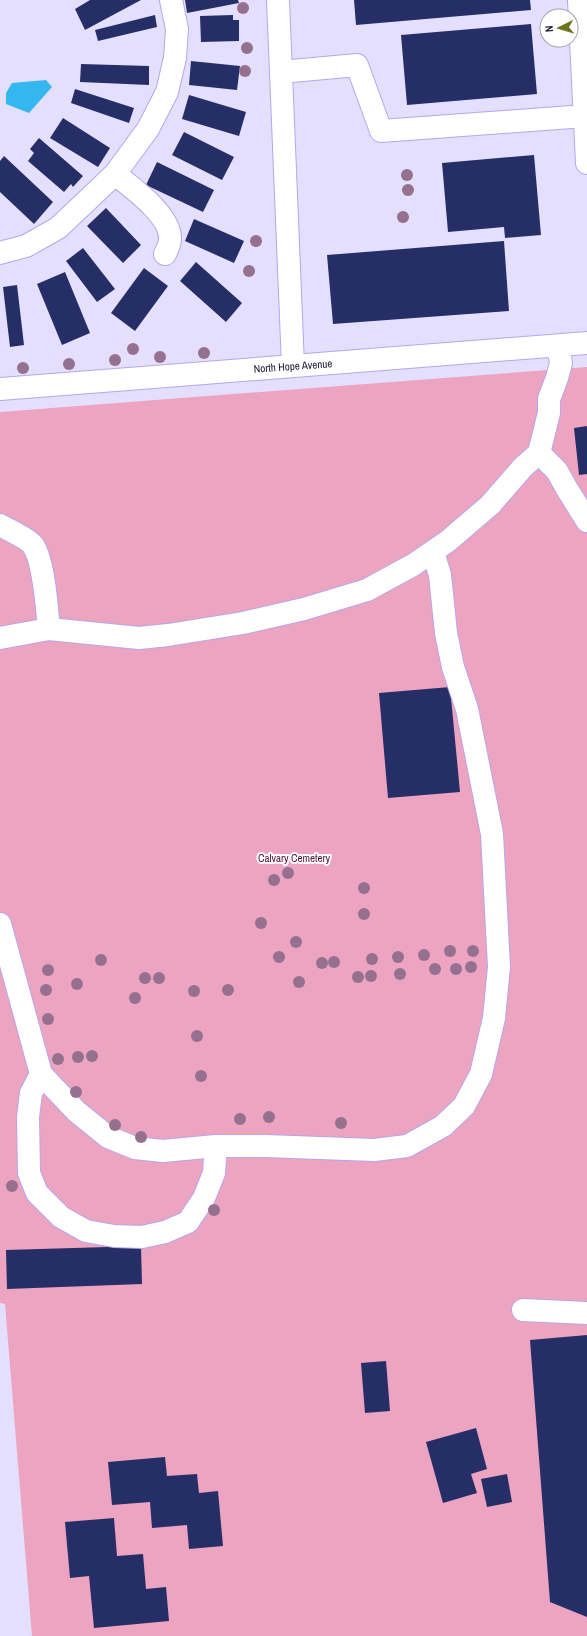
<svg xmlns="http://www.w3.org/2000/svg" width="587" height="1636" font-family="'Archivo Narrow',sans-serif">
<style>
.green{fill:#eda4c1}
.water{fill:#34b6f1}
.building{fill:#262e68}
.lines{fill:none;stroke-linecap:round;stroke-linejoin:round}
.minor-casing{stroke:#b5a6ed;stroke-width:24}
.minor{stroke:#fff;stroke-width:22}
.tree{fill:#95708f}
.labels{text-anchor:middle;dominant-baseline:central;stroke-width:4;stroke-linejoin:round;paint-order:stroke}
.street-label{font-size:11px;fill:#1c1630;stroke:#fff}
.park-label{font-size:11px;fill:#551535;stroke:#fff}
</style>
<rect width="100%" height="100%" fill="#e4dffd"/>
<path class="green" d="M587,367V1636H32L5,1304L0,1303V412Z"/>
<path class="water" d="M46,80L52,87L29,113L6,104V93L12,83Z"/>
<path class="building" d="M90,0H141L85,30L75,9Z
M185,0H238L239,3L187,13Z
M354,0H530L531,10L356,25Z
M155,15L157,27L98,41L95,30Z
M233,15V20H239V41L201,42L200,16Z
M531,24L537,94L407,105L401,35Z
M191,61L240,66L237,90L189,85Z
M81,64L149,66V85L80,82Z
M75,89L134,108L129,123L71,103Z
M189,95L246,112L239,136L182,119Z
M63,118L110,148L98,167L50,138Z
M184,132L234,157L222,180L172,155Z
M39,138L83,176L73,187L71,184L64,192L28,161L34,153L30,149Z
M534,155L541,235L505,238L504,227L448,232L442,163Z
M4,156L53,202L34,224L0,192V161Z
M157,162L214,190L203,212L146,185Z
M106,208L141,245L123,263L87,226Z
M194,219L244,241L234,263L185,241Z
M504,241L509,311L333,324L327,255Z
M83,248L115,289L97,302L66,261Z
M196,262L242,303L226,322L180,281Z
M144,268L168,286L135,331L111,313Z
M65,272L90,333L62,345L37,284Z
M17,285L24,345L10,347L3,287Z
M587,426V474L579,475L574,428Z
M450,687L460,792L388,798L379,693Z
M141,1246L142,1284L7,1289L6,1250Z
M587,1335V1617L550,1602L530,1340Z
M386,1361L390,1411L365,1413L361,1363Z
M476,1428L487,1469L471,1474L477,1493L443,1503L426,1442Z
M165,1457L167,1476L197,1474L199,1493L218,1491L223,1546L189,1549L187,1525L152,1528L150,1502L112,1505L108,1462Z
M507,1474L512,1502L487,1507L481,1479Z
M114,1518L117,1556L143,1554L146,1589L166,1587L169,1621L94,1628L89,1576L70,1578L65,1522Z"/>
<g class="lines">
<g class="minor-casing">
<path id="minor" d="M278,0L293,366
M579,0L587,163
M281,72L357,65L381,131L585,116
M115,174C132,188 171,215 170,239C170,244 167,250 165,254
M0,253L26,246L58,228L115,174L148,129L167,92L175,58L177,29L171,0
M0,389L587,343
M539,453L557,471L567,489L587,521
M0,525C9,530 25,537 32,544C44,558 47,610 49,629
M0,638L49,629L139,638L168,635L243,623L304,609L367,590L413,565L448,541L490,505L523,467L539,453L549,413V399L557,378L561,363L558,346
M0,924L41,1074L76,1111L108,1137L135,1148L163,1151L216,1146H266L374,1150L407,1146L443,1126L464,1106L481,1074L494,1018L499,967L492,834L467,709L453,667L446,633L440,575L433,552
M41,1074L31,1093L28,1117L29,1173L37,1193L61,1217L86,1231L114,1236L142,1237L165,1232L188,1222L204,1198L214,1173L216,1146
M523,1310L587,1313"/>
</g>
<use href="#minor" class="minor"/>
</g>
<g class="tree">
<circle cx="243" cy="8" r="6"/>
<circle cx="247" cy="48" r="6"/>
<circle cx="245" cy="71" r="6"/>
<circle cx="407" cy="175" r="6"/>
<circle cx="408" cy="190" r="6"/>
<circle cx="403" cy="217" r="6"/>
<circle cx="256" cy="241" r="6"/>
<circle cx="249" cy="271" r="6"/>
<circle cx="133" cy="349" r="6"/>
<circle cx="204" cy="353" r="6"/>
<circle cx="160" cy="357" r="6"/>
<circle cx="115" cy="360" r="6"/>
<circle cx="69" cy="364" r="6"/>
<circle cx="23" cy="368" r="6"/>
<circle cx="288" cy="873" r="6"/>
<circle cx="274" cy="880" r="6"/>
<circle cx="364" cy="888" r="6"/>
<circle cx="364" cy="914" r="6"/>
<circle cx="261" cy="923" r="6"/>
<circle cx="296" cy="942" r="6"/>
<circle cx="450" cy="951" r="6"/>
<circle cx="473" cy="951" r="6"/>
<circle cx="424" cy="955" r="6"/>
<circle cx="279" cy="957" r="6"/>
<circle cx="398" cy="957" r="6"/>
<circle cx="372" cy="959" r="6"/>
<circle cx="101" cy="960" r="6"/>
<circle cx="334" cy="962" r="6"/>
<circle cx="322" cy="963" r="6"/>
<circle cx="471" cy="967" r="6"/>
<circle cx="435" cy="969" r="6"/>
<circle cx="456" cy="969" r="6"/>
<circle cx="48" cy="970" r="6"/>
<circle cx="400" cy="974" r="6"/>
<circle cx="371" cy="976" r="6"/>
<circle cx="358" cy="977" r="6"/>
<circle cx="145" cy="978" r="6"/>
<circle cx="159" cy="978" r="6"/>
<circle cx="299" cy="982" r="6"/>
<circle cx="77" cy="984" r="6"/>
<circle cx="46" cy="990" r="6"/>
<circle cx="228" cy="990" r="6"/>
<circle cx="194" cy="991" r="6"/>
<circle cx="135" cy="998" r="6"/>
<circle cx="48" cy="1019" r="6"/>
<circle cx="197" cy="1036" r="6"/>
<circle cx="92" cy="1056" r="6"/>
<circle cx="78" cy="1057" r="6"/>
<circle cx="58" cy="1059" r="6"/>
<circle cx="201" cy="1076" r="6"/>
<circle cx="76" cy="1092" r="6"/>
<circle cx="269" cy="1117" r="6"/>
<circle cx="240" cy="1119" r="6"/>
<circle cx="341" cy="1123" r="6"/>
<circle cx="115" cy="1125" r="6"/>
<circle cx="141" cy="1137" r="6"/>
<circle cx="12" cy="1186" r="6"/>
<circle cx="214" cy="1210" r="6"/>
</g>
<g class="labels">
<g class="street-label">
<text transform="translate(293 366) rotate(-4)">North Hope Avenue</text>
</g>
<g class="park-label">
<text x="294" y="858">Calvary Cemetery</text>
</g>
</g>
<g transform="translate(559 28) rotate(265)"><circle r="19" fill="#ffffff" stroke="#a4a2ac"/>
<path d="M0-3L7 15L0 10L-7 15Z" fill="#6e741c"/>
<text y="-6" font-size="11" font-weight="bold" text-anchor="middle" fill="#1c1630">N</text>
</g>
</svg>
